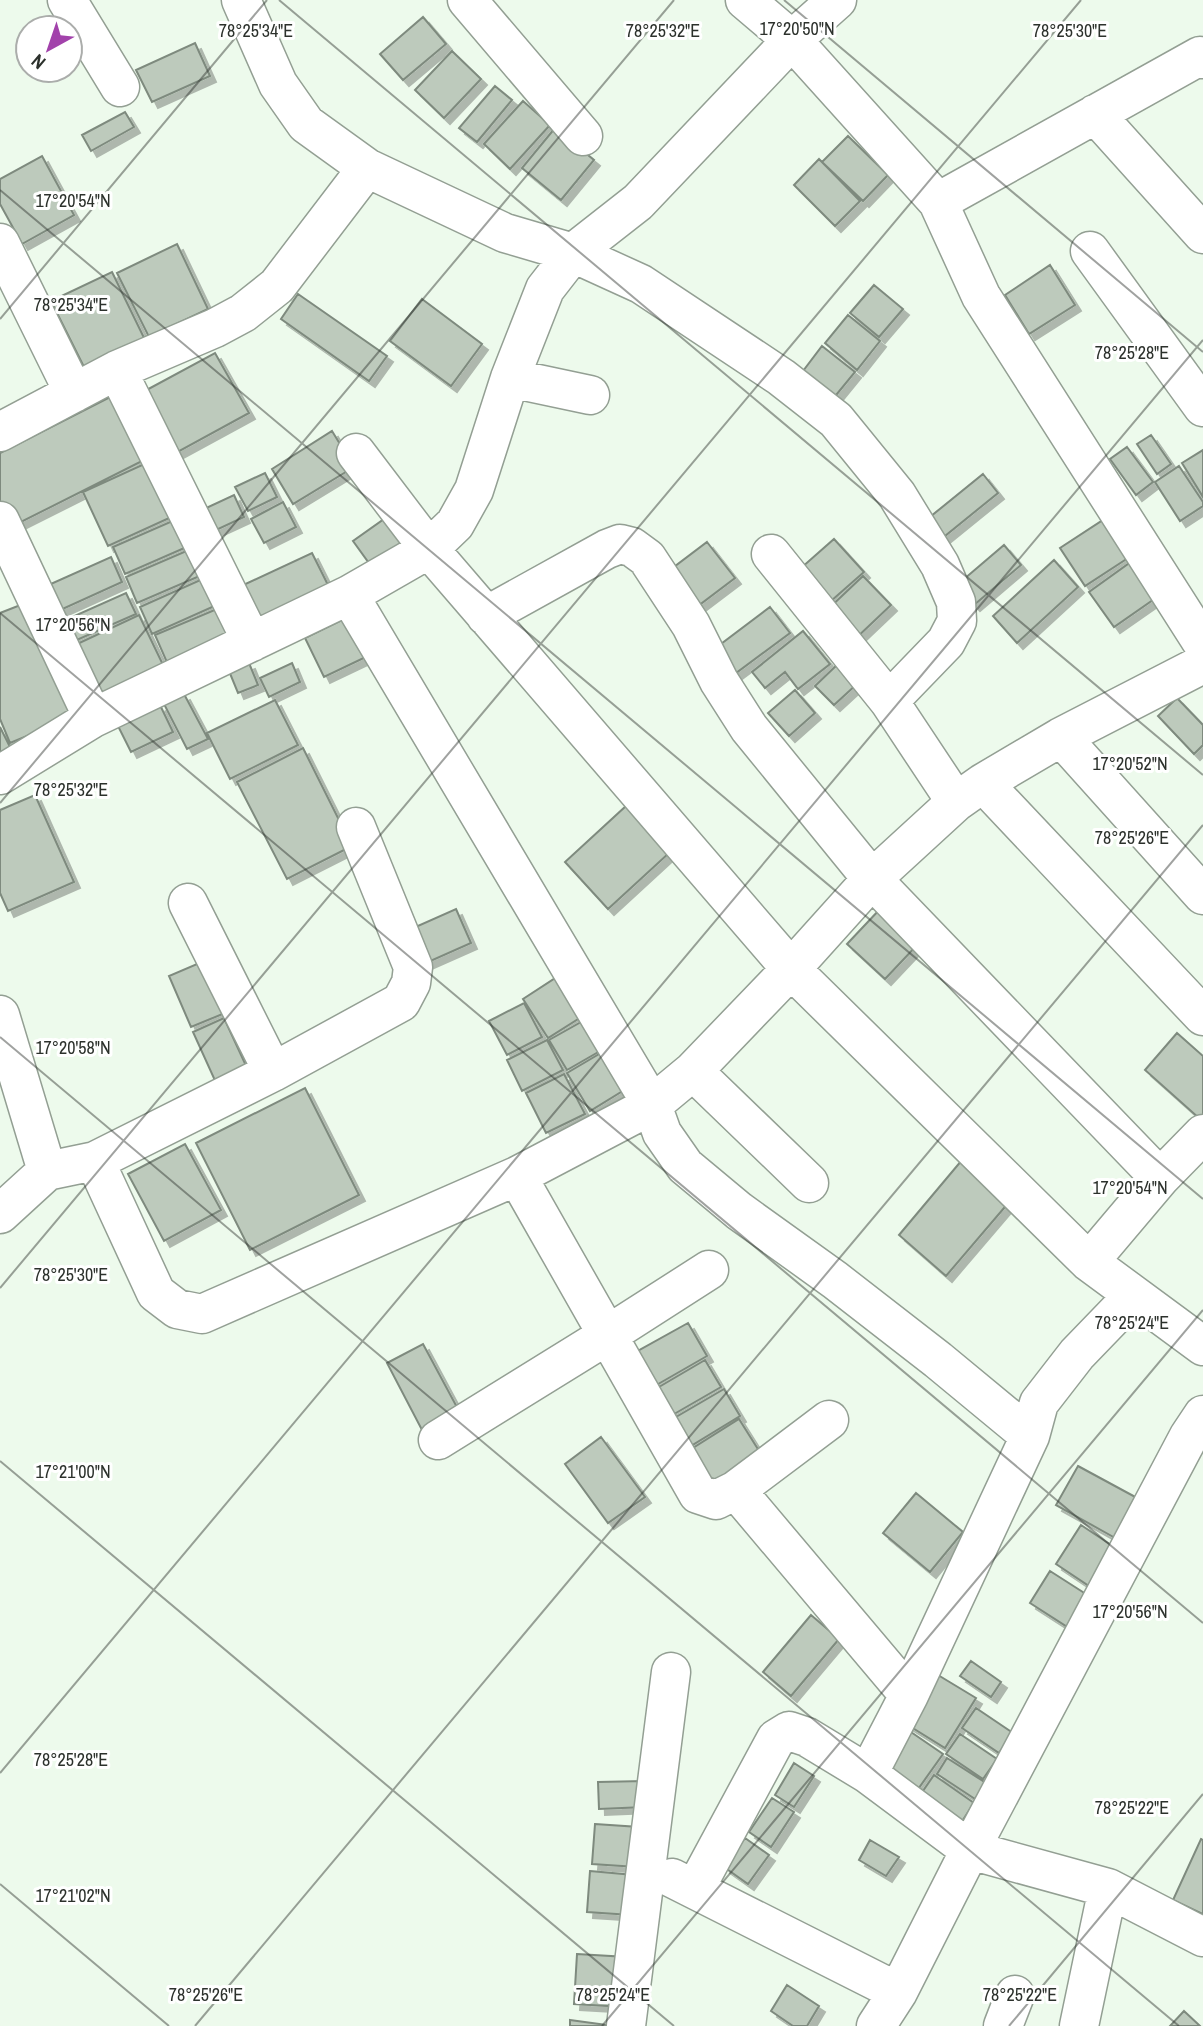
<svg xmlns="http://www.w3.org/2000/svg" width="1203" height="2026" font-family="'Archivo Narrow',sans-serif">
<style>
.building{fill:#bdcabc;stroke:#7e8a7e;stroke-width:2;filter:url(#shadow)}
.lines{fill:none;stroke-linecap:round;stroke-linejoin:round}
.minor-casing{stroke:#939f93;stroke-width:41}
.minor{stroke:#fff;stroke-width:38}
.ticks{fill:none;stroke:#2c312c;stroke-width:2;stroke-opacity:0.45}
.ticks-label{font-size:18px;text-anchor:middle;fill:#2c312c;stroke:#fff;stroke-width:6;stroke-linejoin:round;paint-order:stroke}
</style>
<defs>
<filter id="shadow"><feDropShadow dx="6" dy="6" stdDeviation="0" flood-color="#0004"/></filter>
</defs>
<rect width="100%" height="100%" fill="#edfaec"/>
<path class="building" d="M423,17L446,44L403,80L380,54Z
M195,43L210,76L152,102L136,70Z
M452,51L481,79L444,118L415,90Z
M495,86L512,100L477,142L459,128Z
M523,101L550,125L510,169L484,144Z
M125,112L134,127L91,151L82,135Z
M555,128L594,160L561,200L522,168Z
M848,136L888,175L863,201L822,162Z
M42,156L74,215L22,244L0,204V179Z
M819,159L860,201L835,226L794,185Z
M177,244L208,309L149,337L117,273Z
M1050,265L1075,305L1029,334L1005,295Z
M112,272L147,344L87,373L51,301Z
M874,285L903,309L879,337L850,313Z
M298,294L387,356L369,381L281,319Z
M422,299L482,344L451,386L390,341Z
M848,315L880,341L857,370L825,343Z
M822,346L855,372L832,400L800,375Z
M215,353L249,413L174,454L141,393Z
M120,392L152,456L11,527L0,504V453Z
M332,431L354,467L293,504L272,469Z
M1151,435L1171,464L1157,474L1137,444Z
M1127,447L1153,482L1136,495L1110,459Z
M1203,450V497L1182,463Z
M153,460L178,514L108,546L83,492Z
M1179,466L1203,502V506L1180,521L1155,482Z
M265,473L277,497L248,511L235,487Z
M983,474L998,493L940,540L925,521Z
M234,495L244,517L214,531L204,509Z
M283,502L296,527L264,543L251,519Z
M394,512L415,541L374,570L353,541Z
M177,519L189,546L125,574L113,547Z
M1103,520L1128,558L1085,586L1060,548Z
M834,539L864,572L831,601L801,568Z
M707,542L735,578L694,609L666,573Z
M1004,545L1021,565L974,605L957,585Z
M191,549L202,575L137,603L126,577Z
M312,553L330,589L256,623L239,587Z
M111,557L122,582L56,612L44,587Z
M1135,559L1160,595L1114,627L1089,592Z
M1054,560L1078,587L1017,643L993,616Z
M863,576L891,605L853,641L825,612Z
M207,577L219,604L152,634L140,607Z
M126,593L136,614L70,643L61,622Z
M28,602L76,716L10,743L0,719V613Z
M224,606L237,637L169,667L155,635Z
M770,607L790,633L732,676L713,650Z
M139,615L165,669L102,699L75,645Z
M350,616L370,655L324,677L305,638Z
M803,631L830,664L798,689L785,672L765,688L752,672Z
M249,663L258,685L238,693L229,671Z
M292,663L300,682L269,697L260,678Z
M839,663L858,683L834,705L815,686Z
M795,690L815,713L789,736L768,713Z
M184,694L208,739L187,749L164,704Z
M1177,698L1203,725V745L1194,754L1158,716Z
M275,700L298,745L230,779L207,733Z
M160,705L173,732L131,752L118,726Z
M0,727L11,749L0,755Z
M303,748L352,846L287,879L237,782Z
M35,795L74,882L8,911L0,893V810Z
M626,806L669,853L608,909L565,862Z
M881,908L919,943L885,979L847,944Z
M456,909L471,943L426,963L411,929Z
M204,961L225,1013L191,1027L169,976Z
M560,975L586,1014L548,1038L523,999Z
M524,1003L542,1037L507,1055L489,1021Z
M590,1017L607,1047L567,1070L549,1040Z
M224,1018L248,1070L217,1085L193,1032Z
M1177,1033L1203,1056V1115L1200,1119L1145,1070Z
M547,1040L563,1070L522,1091L507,1060Z
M611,1047L634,1084L590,1111L567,1073Z
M564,1074L585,1114L546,1133L526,1093Z
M305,1088L359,1195L250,1250L196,1143Z
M185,1144L221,1210L164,1241L128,1174Z
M962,1160L1010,1201L946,1276L899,1235Z
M688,1323L707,1356L646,1391L627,1357Z
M423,1344L459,1411L422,1430L387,1363Z
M705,1360L721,1387L662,1421L647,1394Z
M724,1389L740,1416L681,1452L664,1424Z
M739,1419L761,1454L707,1488L685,1453Z
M601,1437L645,1497L608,1523L565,1464Z
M1078,1466L1139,1499L1117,1539L1056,1505Z
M916,1493L963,1532L930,1572L883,1533Z
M1081,1525L1114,1547L1089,1586L1056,1564Z
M1050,1571L1089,1596L1069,1628L1030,1603Z
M811,1615L839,1639L791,1696L763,1672Z
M971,1661L1001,1682L991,1697L960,1676Z
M933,1672L976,1698L945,1748L903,1722Z
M976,1708L1013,1733L999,1753L962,1728Z
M908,1730L943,1754L916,1792L882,1769Z
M960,1734L997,1759L983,1779L946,1754Z
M947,1758L986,1783L975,1799L937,1774Z
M794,1763L814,1776L794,1807L775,1795Z
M934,1775L974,1803L955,1832L914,1804Z
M644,1781L645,1807L599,1809L598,1782Z
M772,1798L794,1812L771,1847L749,1832Z
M595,1824L639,1827L637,1867L592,1864Z
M745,1838L769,1855L748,1884L724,1867Z
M1201,1839L1203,1840V1914L1173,1900Z
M870,1840L899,1857L886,1876L859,1860Z
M590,1871L634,1875L631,1915L587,1912Z
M577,1954L627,1957L624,2007L574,2004Z
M787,1985L819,2006L807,2026H793L771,2011Z
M1184,2011L1200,2026H1170Z
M570,2020L614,2026H570Z"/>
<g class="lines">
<g class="minor-casing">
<path id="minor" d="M67,0L120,87
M241,0L278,84L306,124L367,168L505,233L573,253L641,284L781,377L836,420L897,495L940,565L956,602L957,621L946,642L889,701
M467,0L583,136
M745,0L792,40L938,202L981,296L1203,644
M1095,114L1203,234
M938,202L1200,56L1203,59
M0,243L74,393
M1090,251L1203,407
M117,370L252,642
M510,378L590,395
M0,432L117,370L215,328L243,313L277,286L367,168
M356,453L429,549L791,969L1089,1262L1203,1346
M0,521L93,718
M771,554L889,701L956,802
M349,595L652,1105L662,1133L685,1166L739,1211L835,1280L938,1360L1030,1436
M486,616L607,549L620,544L632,547L647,558L691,625L719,681L749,728L872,879L1160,1178
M1061,737L1203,895
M0,775L93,718L349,595L429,549L455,524L474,490L510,378L545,289L573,253L638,202L792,40L837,0
M983,783L1203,1016
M188,903L273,1072
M0,1015L47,1171
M693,1071L809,1183
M95,1161L156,1293L177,1309L202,1314L517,1176L652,1105L693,1071L791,969L872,879L956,802L983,783L1061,737L1203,664
M517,1176L698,1494L716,1500L736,1490L909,1695
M0,1214L47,1171L95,1161L273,1072L401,1002L411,983L413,967L356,827
M1089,1262L1160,1178L1203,1134
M438,1440L606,1336L709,1270
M736,1490L829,1420
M868,1774L909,1695L1030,1436L1039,1403L1077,1354L1133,1296
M672,1878L898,1992
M695,1889L776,1739L789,1731L807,1737L868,1774L970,1850L1108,1888L1203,1937
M626,2026L671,1672
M876,2026L898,1992L970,1850L1189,1436L1203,1415
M1003,2026L1015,1995
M1079,2026L1108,1888"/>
</g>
<use href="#minor" class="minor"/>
</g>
<path class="ticks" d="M279,0L1203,775M784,0L1203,352M0,190L1203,1199M0,319L267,0M0,613L1203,1623M0,803L674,0M0,1037L1179,2026M0,1288L1081,0M0,1461L674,2026M0,1773L1203,340M0,1884L169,2026M195,2026L1203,825M602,2026L1203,1310M1009,2026L1203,1794"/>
<g class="ticks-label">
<text x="797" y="35">17°20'50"N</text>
<text x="256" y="37">78°25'34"E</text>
<text x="663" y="37">78°25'32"E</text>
<text x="1070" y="37">78°25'30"E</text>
<text x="73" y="207">17°20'54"N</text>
<text x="71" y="311">78°25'34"E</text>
<text x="1132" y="359">78°25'28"E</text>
<text x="73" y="631">17°20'56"N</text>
<text x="1130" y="770">17°20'52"N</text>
<text x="71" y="796">78°25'32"E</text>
<text x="1132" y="844">78°25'26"E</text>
<text x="73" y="1054">17°20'58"N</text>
<text x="1130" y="1194">17°20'54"N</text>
<text x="71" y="1281">78°25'30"E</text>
<text x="1132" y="1329">78°25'24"E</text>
<text x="73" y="1478">17°21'00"N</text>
<text x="1130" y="1618">17°20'56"N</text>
<text x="71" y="1766">78°25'28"E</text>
<text x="1132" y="1814">78°25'22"E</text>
<text x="73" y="1902">17°21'02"N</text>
<text x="206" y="2001">78°25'26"E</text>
<text x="613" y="2001">78°25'24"E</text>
<text x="1020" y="2001">78°25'22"E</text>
</g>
<g transform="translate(49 49) rotate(220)"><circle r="33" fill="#ffffff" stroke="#abadab" stroke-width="2"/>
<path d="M0-5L12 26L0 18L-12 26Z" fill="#a242ab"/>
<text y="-10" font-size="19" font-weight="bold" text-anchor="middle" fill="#2c312c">N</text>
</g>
</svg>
